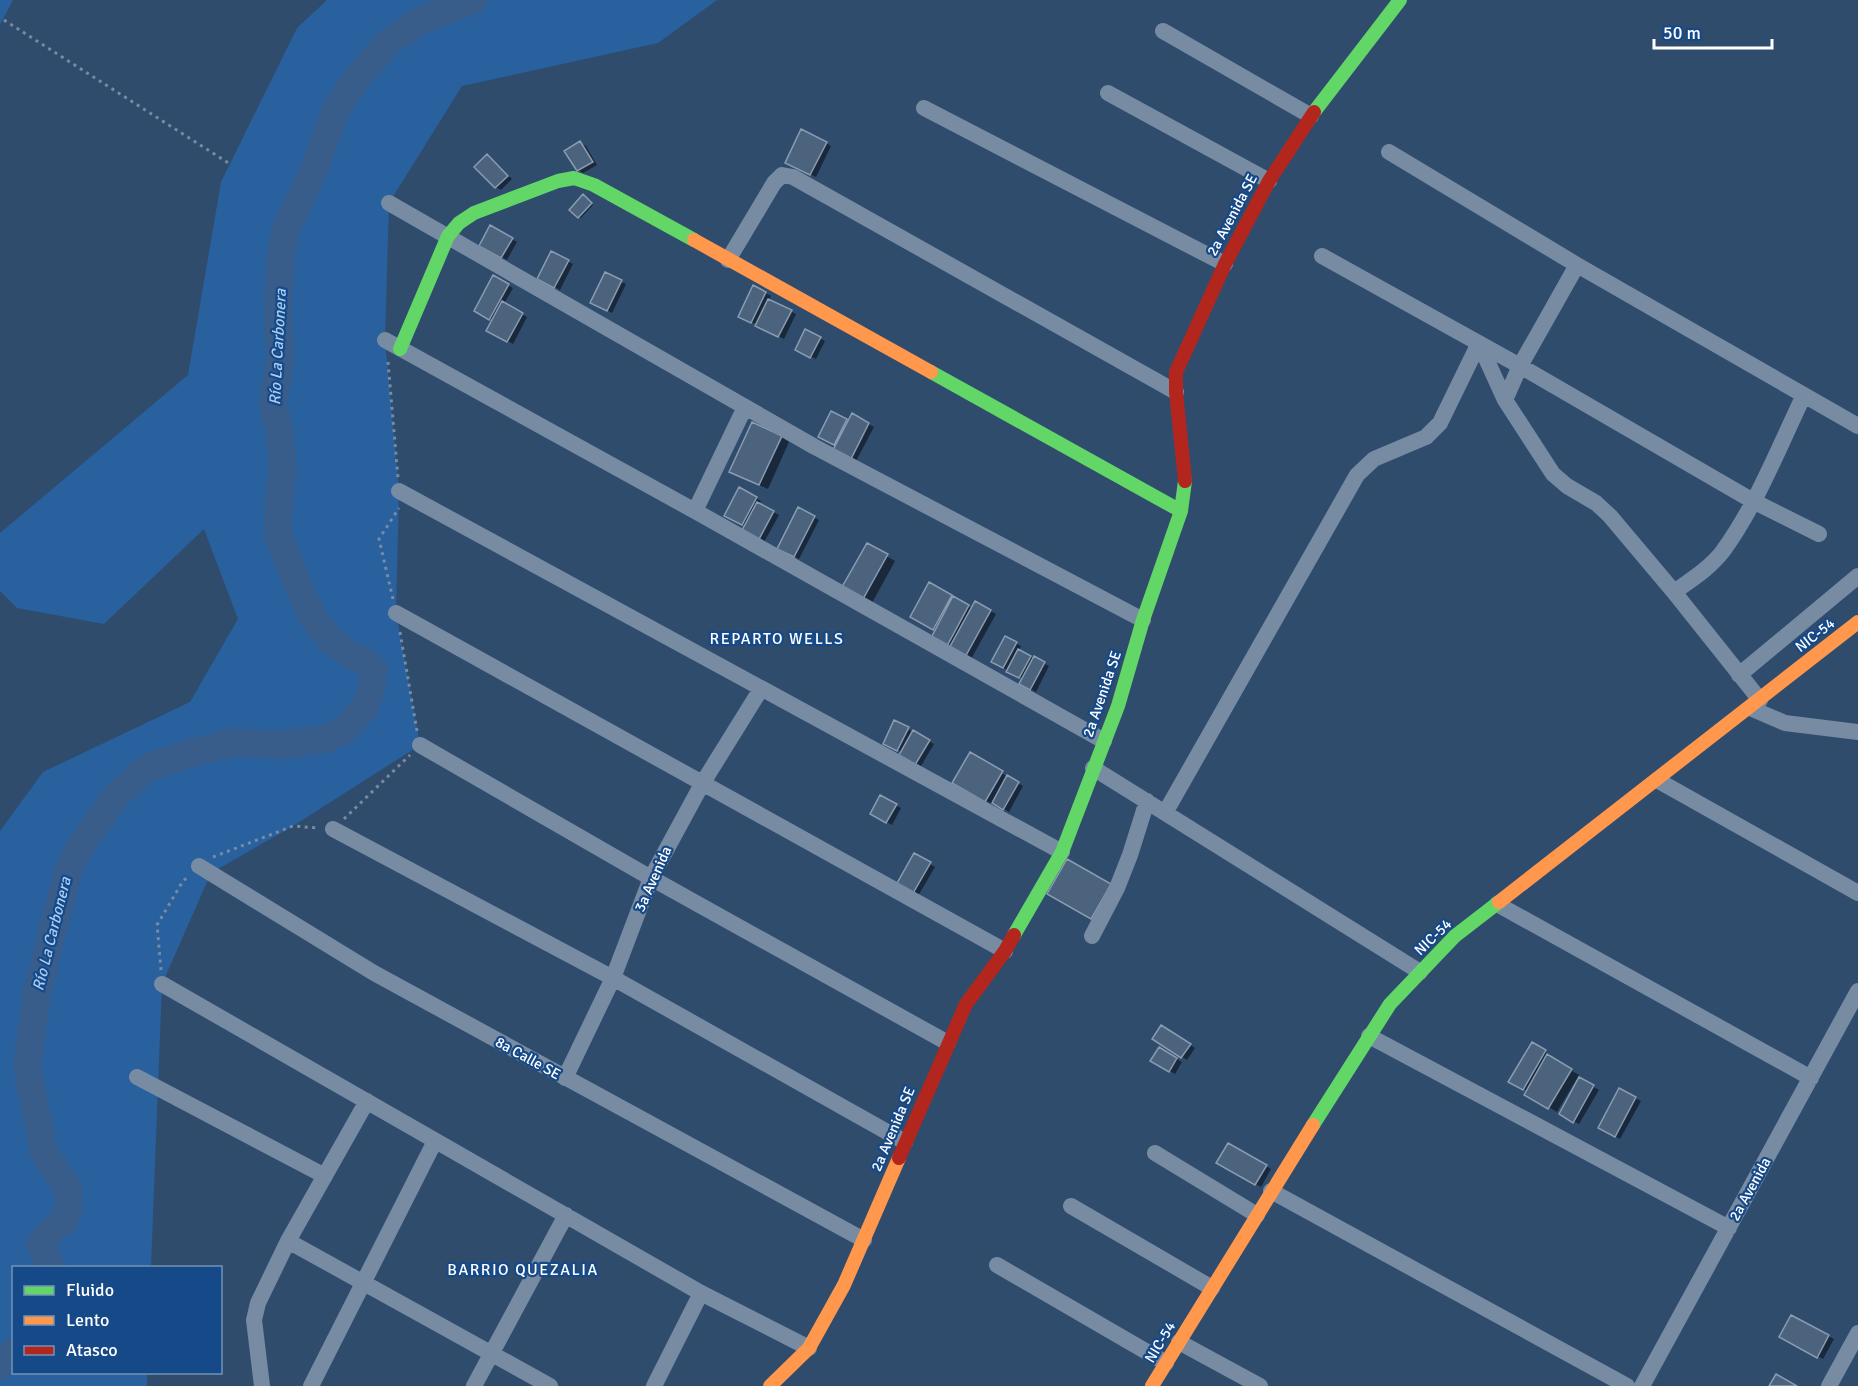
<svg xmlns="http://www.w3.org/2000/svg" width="1858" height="1386" font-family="Signika,sans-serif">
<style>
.green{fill:#29609e}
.shadow{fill:#0007}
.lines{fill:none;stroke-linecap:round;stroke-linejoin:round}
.river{stroke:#385d8a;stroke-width:28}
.building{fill:#4c637e;stroke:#8a9cb1;stroke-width:1.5}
.path{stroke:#778ba3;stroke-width:3;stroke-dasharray:3 4.5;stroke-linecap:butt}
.street{stroke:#778ba3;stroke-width:16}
.fast{stroke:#63d668;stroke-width:14}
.slow{stroke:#ff974d;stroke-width:14}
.jam{stroke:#b3261e;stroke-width:14}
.labels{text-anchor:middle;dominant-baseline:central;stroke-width:4.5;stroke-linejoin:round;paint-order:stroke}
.street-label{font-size:15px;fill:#fff;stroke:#164987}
.water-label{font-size:16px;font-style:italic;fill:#a7ccf6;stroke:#164987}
.neighbourhood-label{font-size:16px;letter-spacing:1.5px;fill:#fff;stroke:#164987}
</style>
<rect width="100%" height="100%" fill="#304c6d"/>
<path class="green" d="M0,0H13L0,25Z
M327,0H717L658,43L462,86L389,203L385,340L399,491L396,613L420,745L293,826L211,873L162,984L151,1267L14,1268V1372L147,1373V1386H0V831L43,772L190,702L238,619L204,529L104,624L17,608L0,591V533L188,375L221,182L297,28Z"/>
<path class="shadow" d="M580,143L586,146L597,165L583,173L578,170Z
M826,143L831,146L816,177L792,165Z
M488,156L512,179L501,190L496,187Z
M585,197L593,205L581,218L579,217Z
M491,227L517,242L507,260L481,245Z
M552,253L573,264L560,290L539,278Z
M494,277L513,288L504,304L527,317L513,344L488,330L494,320L476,310Z
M621,282L626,284L612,313L592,302Z
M754,287L771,296L769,300L796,314L784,339L740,316Z
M806,331L825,341L816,359L797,349Z
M832,413L849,422L852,415L874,427L856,461L837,445L820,436Z
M781,437L789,442L768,489L739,476Z
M740,489L761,501L759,505L779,515L763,544L746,526L726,515Z
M799,509L819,520L799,559L779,548Z
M867,545L895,561L872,603L844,587Z
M929,584L973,609L976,603L996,614L970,661L933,637L937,630L912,616Z
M1005,638L1021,646L1019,651L1049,666L1036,692L1021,684L1023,679L993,662Z
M908,729L934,744L921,766L901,755L902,752L885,743Z
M970,754L1023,786L1009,812L995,803L994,805L954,783Z
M881,797L901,808L892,825L872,814Z
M915,855L935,867L918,896L898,884Z
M1167,1030L1195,1048L1187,1060L1154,1038Z
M1532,1044L1551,1055L1549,1057L1579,1075L1557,1112L1526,1094L1527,1091L1510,1081Z
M1159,1049L1182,1062L1175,1074L1152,1061Z
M1580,1079L1599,1090L1579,1124L1561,1114Z
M1620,1090L1641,1101L1620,1139L1600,1127Z
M1228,1145L1271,1169L1261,1187L1218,1163Z
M1791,1317L1834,1339L1823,1359L1781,1337Z"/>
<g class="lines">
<path class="river" d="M51,1268L40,1243L65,1219L68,1210V1188L44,1153L27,1065L37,994L53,928L69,868L80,847L115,797L139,774L152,766L191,753L234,742L281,745L326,739L344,730L365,707L371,691L374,670L363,660L350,655L332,641L316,623L300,590L278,535L279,498L283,470L279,428L273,404L280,361L278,309L281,256L286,229L316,165L335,111L357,78L389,42L421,20L474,0
M0,1366L14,1352"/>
</g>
<path class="building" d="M801,129L827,142L810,175L785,163Z
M580,141L593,162L577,171L564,151Z
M487,154L508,176L495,188L474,167Z
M583,194L592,203L578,218L569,210Z
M490,225L513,238L501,258L479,246Z
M551,251L569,260L554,288L537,279Z
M605,272L622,280L607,311L590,303Z
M493,275L509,284L489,320L474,311Z
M753,285L766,292L751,323L738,317Z
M768,299L792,310L778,337L755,326Z
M502,301L523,313L507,342L486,331Z
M805,329L821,337L810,358L795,350Z
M831,411L847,419L834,445L818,437Z
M852,413L869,423L851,459L833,450Z
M752,422L782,436L759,485L729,472Z
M739,487L757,497L742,525L724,516Z
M757,502L774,511L757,543L740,534Z
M798,507L815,516L794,557L777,549Z
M867,543L888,554L863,599L842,587Z
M929,582L952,595L933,630L910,617Z
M953,596L969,605L947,646L931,638Z
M975,601L991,610L964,659L948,650Z
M1005,636L1017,642L1003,668L991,662Z
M1018,649L1031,656L1019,678L1006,672Z
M1034,656L1045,662L1030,690L1019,684Z
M894,720L909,727L897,751L883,744Z
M913,730L930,740L915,765L899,755Z
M970,752L1003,771L985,802L952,783Z
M1007,775L1019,782L1003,810L992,803Z
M880,795L897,804L886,823L870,814Z
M914,853L931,862L912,895L896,885Z
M1067,859L1111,884L1091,919L1047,894Z
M1161,1025L1191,1044L1181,1058L1152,1039Z
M1532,1042L1546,1050L1523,1090L1508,1082Z
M1159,1047L1177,1058L1169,1072L1150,1061Z
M1547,1054L1572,1069L1548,1109L1524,1095Z
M1579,1077L1594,1085L1573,1123L1559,1114Z
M1619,1088L1636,1097L1615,1137L1598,1128Z
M1228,1143L1267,1165L1255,1185L1216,1163Z
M1791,1315L1829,1335L1817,1358L1779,1337Z
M1776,1374L1797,1386H1769Z"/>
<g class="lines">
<path class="path" d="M4,20L230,164
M388,362L398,478
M393,599L379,539L399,508
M400,632L417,731
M344,819L410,755
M213,857L293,826L317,828
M161,970L157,925L183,881L189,876"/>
<path class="street" d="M1163,31L1311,116
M1108,93L1269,181
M924,108L1225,264
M1389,152L1577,265L1858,426
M389,203L815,447L1143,620
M1322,256L1520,366L1753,501L1819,534
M728,260L774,183L782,175L793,177L1176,392
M1577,265L1520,366L1505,400L1553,474L1567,486L1596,503L1610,516L1674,592L1760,700
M385,340L695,511L1104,741
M1479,343L1505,400
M399,491L1062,852
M695,511L745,407
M1674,592C1691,580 1710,568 1723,551C1757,504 1779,447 1804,395
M396,613L1005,951
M1739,675L1858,576
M1750,708L1785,723L1858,732
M420,745L651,878L948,1043
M1093,768L1420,972
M1657,780L1858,893
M1165,813L1357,475L1374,459L1426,437L1440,423L1479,343
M333,829L613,978L905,1142
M199,866L374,973L864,1240
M1497,904L1811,1078
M1092,936L1117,888L1130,855L1147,801
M162,984L701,1293L809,1348
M1369,1036L1729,1228
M137,1077L325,1176
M565,1078L613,978L651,878L702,784L761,689
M1155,1153L1257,1215
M1271,1191L1627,1386
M1071,1206L1212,1288
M288,1241L550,1386
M997,1265L1166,1363
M1179,1342L1260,1386
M262,1386L254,1320L258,1303L288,1241L367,1101
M311,1386L435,1141
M474,1386L566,1215
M654,1386L701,1293
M1642,1386L1858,991
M1829,1386L1858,1333"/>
<path class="fast" d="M1314,112L1400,0
M400,349L448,236L459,223L474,213L558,181L574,178L594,185L694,240
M931,372L1181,511
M1014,935L1062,852L1118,706L1143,620L1181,511L1185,481
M1313,1125L1390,1004L1455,936L1499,902"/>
<path class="slow" d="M694,240L931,372
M1499,902L1858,622
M770,1386L809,1348L844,1285L899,1158
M1152,1386L1313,1125"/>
<path class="jam" d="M1185,481L1176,392V372L1225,264L1269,181L1314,112
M899,1158L966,1004L1005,951L1014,935"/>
</g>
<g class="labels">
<g class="street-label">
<text transform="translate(1232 215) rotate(-62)">2a Avenida SE</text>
<text transform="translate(1815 635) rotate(-38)">NIC-54</text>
<text transform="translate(1102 694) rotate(-71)">2a Avenida SE</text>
<text transform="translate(653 879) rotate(-66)">3a Avenida</text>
<text transform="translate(1433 937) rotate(-44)">NIC-54</text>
<text transform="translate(528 1058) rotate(29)">8a Calle SE</text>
<text transform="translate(893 1129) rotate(-67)">2a Avenida SE</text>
<text transform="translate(1750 1189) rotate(-61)">2a Avenida</text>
<text transform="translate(1160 1342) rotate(-59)">NIC-54</text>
</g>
<g class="water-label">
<text transform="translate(278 347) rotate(-87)">Río La Carbonera</text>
<text transform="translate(52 934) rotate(-76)">Río La Carbonera</text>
</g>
<g class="neighbourhood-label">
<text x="777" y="639">REPARTO WELLS</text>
<text x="523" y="1270">BARRIO QUEZALIA</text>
</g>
</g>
<rect x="12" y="1266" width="210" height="108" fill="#164987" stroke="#7392b7" stroke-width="1.5"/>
<rect x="24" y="1286" width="30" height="9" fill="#63d668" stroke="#7392b7" stroke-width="1.5"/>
<text x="66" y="1296" font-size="18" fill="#ffffff">Fluido</text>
<rect x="24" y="1316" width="30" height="9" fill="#ff974d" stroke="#7392b7" stroke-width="1.5"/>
<text x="66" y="1326" font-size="18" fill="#ffffff">Lento</text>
<rect x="24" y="1346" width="30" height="9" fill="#b3261e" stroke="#7392b7" stroke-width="1.5"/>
<text x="66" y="1356" font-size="18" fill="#ffffff">Atasco</text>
<path d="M1654 39v9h118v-9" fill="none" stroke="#ffffff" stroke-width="3"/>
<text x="1663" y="39" font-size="18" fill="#ffffff" stroke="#164987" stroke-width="4.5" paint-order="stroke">50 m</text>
</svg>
